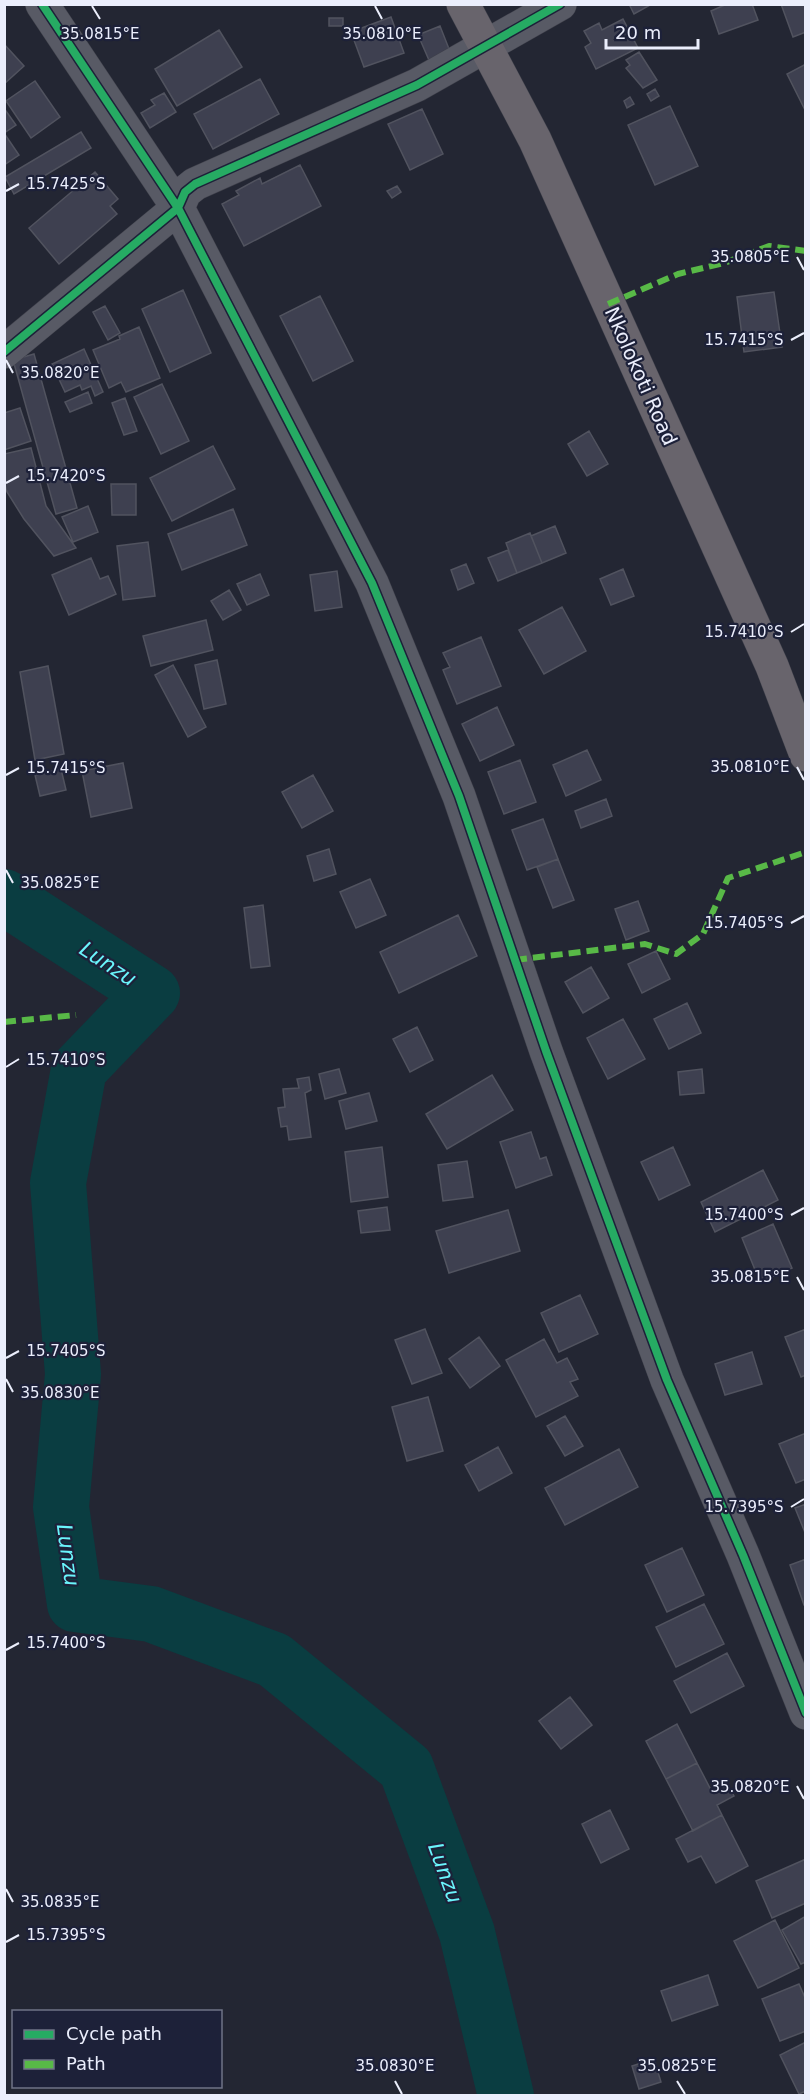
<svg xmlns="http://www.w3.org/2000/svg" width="810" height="2100" font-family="'DejaVu Sans',sans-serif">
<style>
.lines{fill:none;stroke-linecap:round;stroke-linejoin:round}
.river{stroke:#0a3d41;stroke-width:56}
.building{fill:#3e4050;stroke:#51535f;stroke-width:1.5}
.minor-casing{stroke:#3f404b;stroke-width:34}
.major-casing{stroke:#3f404b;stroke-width:34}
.minor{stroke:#585a65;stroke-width:33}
.major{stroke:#68646c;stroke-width:33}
.quiet{stroke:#58b947;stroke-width:6;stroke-dasharray:12 6;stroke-linecap:butt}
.cycleway-casing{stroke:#1d2139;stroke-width:11}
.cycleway{stroke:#26ab63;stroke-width:8}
.ticks{fill:none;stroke:#ebeefc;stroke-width:2}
.labels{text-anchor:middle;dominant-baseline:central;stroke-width:4.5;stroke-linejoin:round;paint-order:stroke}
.street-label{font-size:20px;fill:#ebeefc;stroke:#1d2139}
.water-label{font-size:21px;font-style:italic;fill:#6af5fc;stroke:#1d2139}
.ticks-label{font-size:15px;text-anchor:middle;fill:#ebeefc;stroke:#1d2139;stroke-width:4.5;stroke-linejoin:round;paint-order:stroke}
</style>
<rect width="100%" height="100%" fill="#232633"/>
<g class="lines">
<path class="river" d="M4,897L152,993L79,1069L58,1183L73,1374L61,1507L75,1604L151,1614L274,1660L406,1768L467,1933L506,2096"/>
</g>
<path class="building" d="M629,4H652L634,14Z
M727,4H752L758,20L719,34L711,11Z
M781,4H806V32L793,37Z
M391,17L404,53L364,67L351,32Z
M329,18H343V26H329Z
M623,19L638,48L596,69L585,47L591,43L584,31L599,23L602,30Z
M440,26L453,59L432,67L418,35Z
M219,30L242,67L177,106L155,69Z
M4,44L24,66L4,84Z
M639,52L657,80L643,88L626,68L630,65L626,60Z
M806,64V112L787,74Z
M260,79L279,114L213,149L194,114Z
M35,81L60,117L31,138L6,101Z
M655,89L659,96L651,101L647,94Z
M164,93L176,112L150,128L141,113L155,105L151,100Z
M630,97L634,104L627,108L624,101Z
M670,106L698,166L655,185L628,125Z
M422,109L443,154L410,170L388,124Z
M6,111L16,125L4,133V112Z
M81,132L91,148L14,194L5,177Z
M4,133L19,155L4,165Z
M300,165L321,206L244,246L222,204L239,195L236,191L260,178L262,184Z
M95,172L118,199L110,206L117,214L59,264L29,228Z
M397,186L401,192L392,198L387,191Z
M183,290L211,353L170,372L142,309Z
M774,292L782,347L744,352L737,297Z
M320,296L353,361L313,381L280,316Z
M105,306L120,333L108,340L93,312Z
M139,327L160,378L126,392L121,382L109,388L93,350L120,339L119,336Z
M84,349L103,392L95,396L91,386L82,390L80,385L65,392L52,364Z
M34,354L77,508L56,514L13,360Z
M162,384L189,441L161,454L134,397Z
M88,392L92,403L70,412L65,402Z
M125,398L137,431L124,435L112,403Z
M20,408L31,441L4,450V413Z
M589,431L608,464L587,476L568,444Z
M213,446L235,489L172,521L150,478Z
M31,448L46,506L76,548L54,556L24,519L7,492L4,482V454Z
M111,484H136V515H112Z
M88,506L98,532L73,542L62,517Z
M233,509L247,545L182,570L168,534Z
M555,526L566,553L542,563L531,536Z
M530,533L542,563L517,573L506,543Z
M148,542L155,596L123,600L117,546Z
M508,550L517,573L498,581L488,558Z
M91,558L100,579L108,576L116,594L69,615L52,575Z
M466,564L474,583L458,590L451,570Z
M623,569L634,596L611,605L600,579Z
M337,571L342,607L315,611L310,575Z
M260,574L269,595L247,605L237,584Z
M229,590L241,610L223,620L211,601Z
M562,607L586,651L544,674L519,630Z
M206,620L213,650L151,666L143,636Z
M481,637L501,686L457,704L443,670L450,667L443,653Z
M217,660L226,704L204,709L195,665Z
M173,665L206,727L188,737L155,675Z
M48,666L64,754L35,760L20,672Z
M497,707L514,745L480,761L462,724Z
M587,750L601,780L566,796L553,765Z
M520,760L536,802L504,814L488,772Z
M123,763L132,808L91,817L82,771Z
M61,769L66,790L40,796L35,775Z
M313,775L333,811L302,828L282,792Z
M606,799L612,816L581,828L575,811Z
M543,819L558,859L527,870L512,830Z
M329,849L336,874L314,881L307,856Z
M558,859L574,900L553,908L537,867Z
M370,879L386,915L356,928L340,892Z
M638,901L649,931L626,940L615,909Z
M263,905L270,966L251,968L244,908Z
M458,915L477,956L399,993L380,952Z
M656,951L670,979L642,993L628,964Z
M591,967L609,998L583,1013L565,982Z
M687,1003L701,1033L669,1049L654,1019Z
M623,1019L645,1059L608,1079L587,1038Z
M417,1027L433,1060L410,1072L393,1039Z
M339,1069L346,1093L325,1099L319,1074Z
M702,1069L704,1093L680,1095L678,1072Z
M492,1075L513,1110L447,1149L426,1114Z
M309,1077L311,1090L305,1093L311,1137L289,1140L287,1126L281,1127L278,1108L285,1107L283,1089L299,1088L297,1079Z
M369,1093L377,1121L346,1129L339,1101Z
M531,1132L540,1159L546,1157L552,1175L516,1188L500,1142Z
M382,1147L388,1197L351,1202L345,1152Z
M673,1147L690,1185L659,1200L641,1162Z
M467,1161L473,1197L443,1201L438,1165Z
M763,1170L778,1200L715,1232L701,1202Z
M387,1207L390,1230L361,1233L358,1211Z
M508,1210L520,1251L449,1273L436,1231Z
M773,1224L792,1268L760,1282L742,1238Z
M580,1295L598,1334L559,1352L541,1313Z
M425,1329L442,1373L412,1384L395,1340Z
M806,1329V1375L801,1377L785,1337Z
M479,1337L500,1366L470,1388L449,1359Z
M544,1339L557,1363L567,1358L578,1379L570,1382L578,1396L536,1417L506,1360Z
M752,1352L762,1384L725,1395L715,1364Z
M428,1397L443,1451L407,1461L392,1407Z
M565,1416L583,1446L565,1456L547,1426Z
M806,1433V1479L796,1483L779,1444Z
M498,1447L512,1473L479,1491L465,1465Z
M619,1449L638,1487L565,1525L545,1488Z
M806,1504V1535L795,1508Z
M682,1548L704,1595L667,1612L645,1565Z
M806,1559V1605H804L790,1565Z
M704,1604L724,1644L676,1667L656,1627Z
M727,1653L744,1686L691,1713L674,1681Z
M570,1697L592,1725L561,1749L539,1721Z
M677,1724L697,1763L666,1779L646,1741Z
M697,1763L711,1790L726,1782L734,1796L717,1805L722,1815L693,1831L666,1779Z
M610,1810L629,1849L601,1863L582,1824Z
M722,1815L748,1866L716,1883L701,1856L688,1862L676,1839Z
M806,1859V1903L772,1918L756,1881Z
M806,1916V1962L801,1964L782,1930Z
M775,1920L799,1968L758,1988L734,1941Z
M708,1975L718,2005L672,2021L661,1991Z
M799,1984L806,2000V2031L780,2041L762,1999Z
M806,2042V2091L799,2094L780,2055Z
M654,2059L661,2082L639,2089L632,2066Z"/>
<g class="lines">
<g class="minor-casing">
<path id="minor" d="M42,4L178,208L372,583L459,796L546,1051L667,1380L743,1555L806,1713
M4,352L178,208L185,192L195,184L417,85L560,4"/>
</g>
<g class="major-casing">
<path id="major" d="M463,4L535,140L772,666L806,755"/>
</g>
<use href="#minor" class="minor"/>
<use href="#major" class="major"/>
<path class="quiet" d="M608,304L678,274L724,263L769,246L806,251
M515,960L645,944L676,954L703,934L728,878L806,852
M4,1022L76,1015"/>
<g class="cycleway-casing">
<path id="cycleway" d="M42,4L178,208L372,583L459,796L546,1051L667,1380L743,1555L806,1713
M4,352L178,208L185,192L195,184L417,85L560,4"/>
</g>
<use href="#cycleway" class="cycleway"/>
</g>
<path class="ticks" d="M92,6L100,19M375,6L382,19M6,191L19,184M797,257L804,270M791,340L804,333M6,360L13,373M6,483L19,476M791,632L804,624M797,767L804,780M6,775L19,768M6,870L13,883M791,923L804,916M6,1067L19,1059M791,1215L804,1208M797,1277L804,1290M6,1358L19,1351M6,1379L13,1392M791,1507L804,1499M6,1650L19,1643M797,1786L804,1799M6,1889L13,1902M6,1942L19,1935M395,2081L402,2094M677,2081L685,2094"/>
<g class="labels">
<g class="street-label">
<text transform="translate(641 376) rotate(66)">Nkolokoti Road</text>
</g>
<g class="water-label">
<text transform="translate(108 964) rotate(33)">Lunzu</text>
<text transform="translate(68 1555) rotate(82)">Lunzu</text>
<text transform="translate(445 1873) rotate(70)">Lunzu</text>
</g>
</g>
<g class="ticks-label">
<text x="100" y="39">35.0815°E</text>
<text x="382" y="39">35.0810°E</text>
<text x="66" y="189">15.7425°S</text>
<text x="750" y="262">35.0805°E</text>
<text x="744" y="345">15.7415°S</text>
<text x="60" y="378">35.0820°E</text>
<text x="66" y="481">15.7420°S</text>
<text x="744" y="637">15.7410°S</text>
<text x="750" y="772">35.0810°E</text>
<text x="66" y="773">15.7415°S</text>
<text x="60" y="888">35.0825°E</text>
<text x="744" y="928">15.7405°S</text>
<text x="66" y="1065">15.7410°S</text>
<text x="744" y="1220">15.7400°S</text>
<text x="750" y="1282">35.0815°E</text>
<text x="66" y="1356">15.7405°S</text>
<text x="60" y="1398">35.0830°E</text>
<text x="744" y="1512">15.7395°S</text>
<text x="66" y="1648">15.7400°S</text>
<text x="750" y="1792">35.0820°E</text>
<text x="60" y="1907">35.0835°E</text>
<text x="66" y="1940">15.7395°S</text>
<text x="395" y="2071">35.0830°E</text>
<text x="677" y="2071">35.0825°E</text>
</g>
<rect width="810" height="2100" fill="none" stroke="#ebeefc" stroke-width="12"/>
<rect x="12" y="2010" width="210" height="78" fill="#1d2139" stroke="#6f7387" stroke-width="1.5"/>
<rect x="24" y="2030" width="30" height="9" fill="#26ab63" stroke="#6f7387" stroke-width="1.5"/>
<text x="66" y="2040" font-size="18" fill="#ebeefc">Cycle path</text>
<rect x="24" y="2060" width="30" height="9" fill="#58b947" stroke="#6f7387" stroke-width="1.5"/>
<text x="66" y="2070" font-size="18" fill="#ebeefc">Path</text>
<path d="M606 39v9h92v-9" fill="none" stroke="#ebeefc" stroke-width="3"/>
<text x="615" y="39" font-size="18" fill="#ebeefc" stroke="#1d2139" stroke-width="4.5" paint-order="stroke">20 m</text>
</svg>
